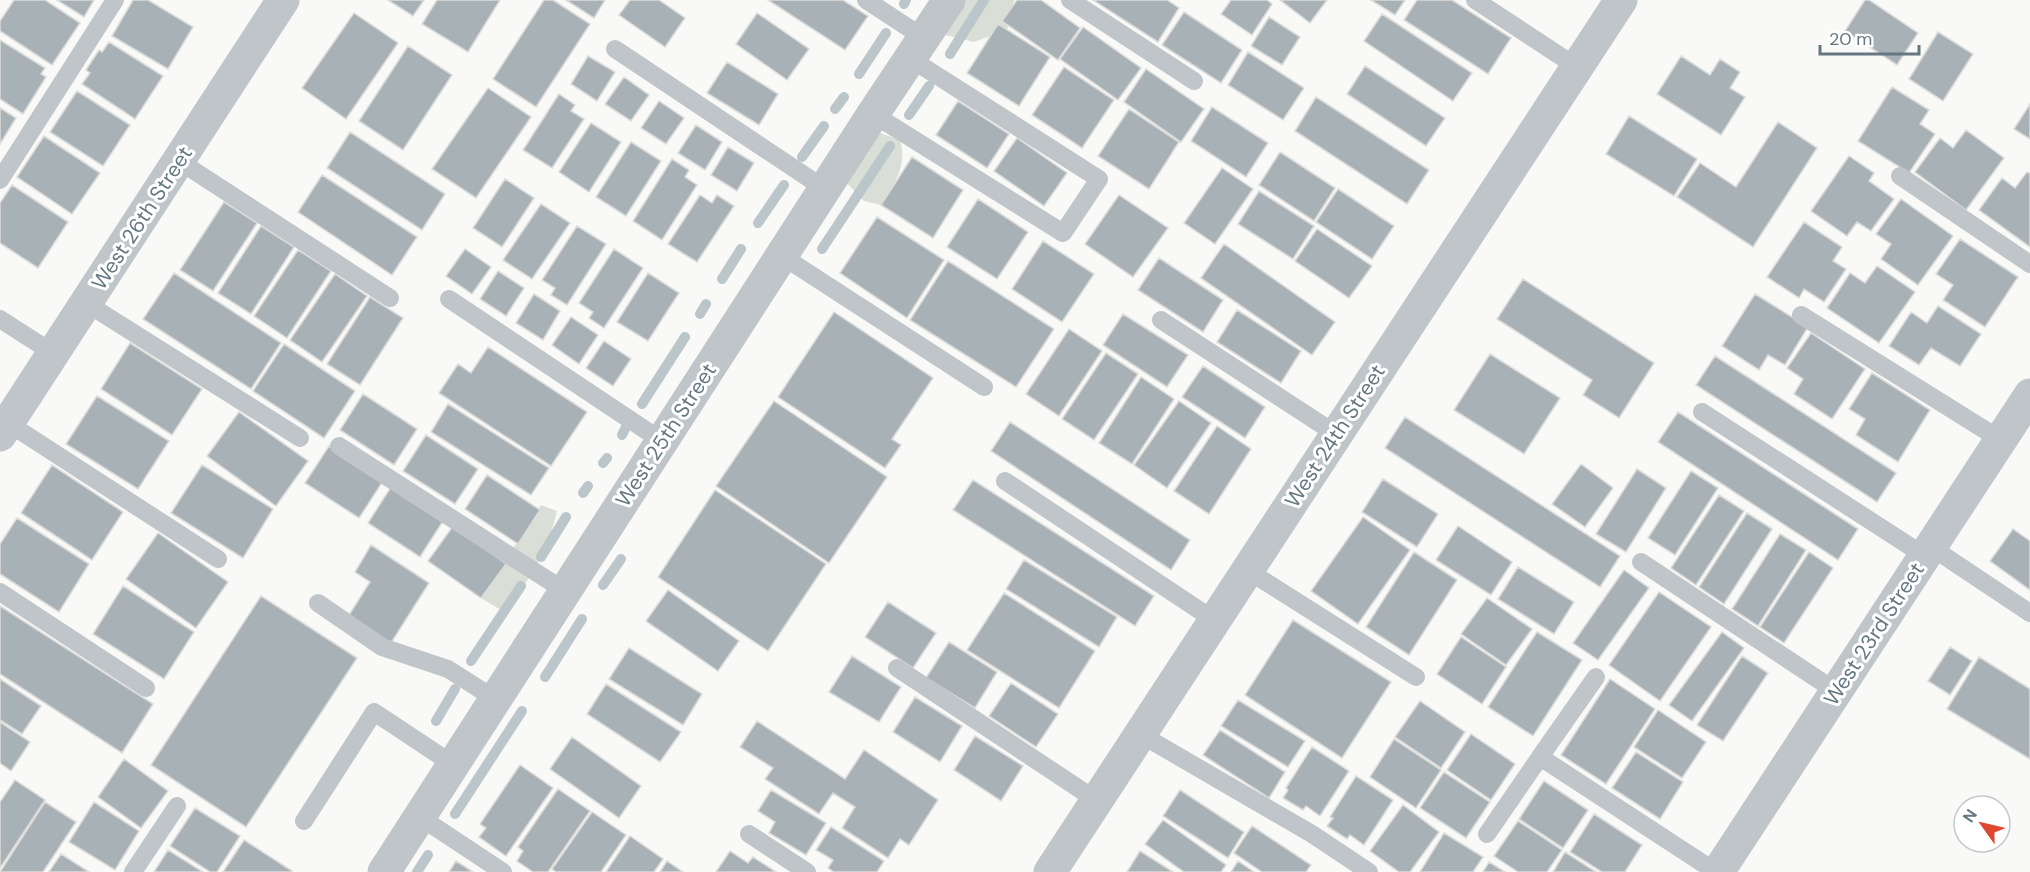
<svg xmlns="http://www.w3.org/2000/svg" width="2030" height="872" font-family="'DM Sans',sans-serif">
<style>
.green{fill:#d9ded6}
.lines{fill:none;stroke-linecap:round;stroke-linejoin:round}
.stream{stroke:#bac6ca;stroke-width:10}
.building{fill:#a7b1b6;stroke:#dbdbd9;stroke-width:1.5}
.service{stroke:#c0c5c9;stroke-width:18}
.minor{stroke:#c0c5c9;stroke-width:33}
.tertiary{stroke:#c0c5c9;stroke-width:33}
.labels{text-anchor:middle;dominant-baseline:central;stroke-width:6;stroke-linejoin:round;paint-order:stroke}
.street-label{font-size:21px;fill:#657781;stroke:#fff}
</style>
<rect width="100%" height="100%" fill="#f9f9f7"/>
<path class="green" d="M961,0H1014L1007,30L974,42L941,34Z
M880,133L900,140C908,166 894,184 881,205L864,201L846,182Z
M541,505L557,511L547,547L530,576L518,595L499,609L481,598Z"/>
<g class="lines">
<path class="stream" d="M904,4L906,0
M950,54L984,0
M859,74L886,33
M835,109L844,97
M909,115L929,86
M802,157L824,126
M758,223L784,185
M822,249L890,146
M722,279L741,249
M700,314L706,304
M642,404L685,337
M622,435L626,427
M603,463L607,458
M583,493L588,486
M541,557L566,517
M603,585L621,559
M471,661L521,586
M545,677L582,619
M436,721L455,689
M455,814L522,711
M417,872L428,855"/>
</g>
<path class="building" d="M14,0H45L80,23L52,65L0,31V21Z
M57,0H94L84,17Z
M133,0H148L193,27L168,69L112,36Z
M388,0H424L413,16Z
M437,0H500L468,52L422,24Z
M544,0H553L590,24L536,107L493,79Z
M566,0H605L594,18Z
M630,0H659L685,18L665,47L619,15Z
M768,0H843L868,16L845,50Z
M1017,0H1041L1080,28L1058,60L1002,21Z
M1093,0H1167L1179,8L1158,42Z
M1231,0H1267L1272,4L1252,35L1221,14Z
M1280,0H1327L1310,23Z
M1371,0H1405L1395,15Z
M1417,0H1452L1511,38L1488,74L1404,20Z
M1865,0H1869L1918,33L1897,65L1845,31Z
M1184,12L1242,50L1221,83L1162,45Z
M354,13L398,43L346,119L302,88Z
M757,13L809,49L787,80L736,44Z
M1382,14L1472,73L1453,101L1364,41Z
M1269,17L1300,37L1282,65L1251,46Z
M998,24L1050,57L1019,106L967,73Z
M1083,27L1141,68L1118,100L1060,59Z
M1938,32L1973,54L1943,101L1909,79Z
M0,40L45,68L41,74L46,77L23,114L0,99Z
M109,42L163,76L135,119L82,84L90,73L86,70L99,50L102,52Z
M408,46L452,75L403,150L359,121Z
M1248,52L1304,88L1283,120L1228,85Z
M588,56L615,72L597,101L571,84Z
M1681,56L1710,75L1720,59L1740,72L1730,88L1745,97L1721,135L1657,94Z
M727,62L778,94L759,125L707,93Z
M1365,66L1445,118L1426,146L1347,94Z
M1064,67L1114,100L1082,148L1032,115Z
M1146,69L1204,109L1181,142L1124,102Z
M624,77L649,95L631,121L605,104Z
M1892,87L1929,110L1920,124L1935,134L1909,173L1858,141Z
M488,88L531,117L476,198L432,169Z
M77,91L130,125L103,166L50,132Z
M559,94L575,105L571,111L584,119L552,168L523,150Z
M1316,97L1429,170L1407,204L1295,131Z
M659,101L684,118L666,144L641,128Z
M958,101L1009,134L987,168L936,135Z
M2030,104V139L2014,129Z
M1212,107L1268,143L1246,177L1191,141Z
M0,108L16,118L0,144Z
M1129,109L1179,142L1149,189L1098,156Z
M1629,116L1697,159L1674,196L1606,154Z
M1778,122L1817,148L1753,247L1677,197L1700,163L1736,187Z
M591,123L621,142L589,192L559,172Z
M696,125L722,142L705,170L678,153Z
M1966,130L2004,158L1966,210L1915,172L1940,138L1953,148Z
M350,132L445,194L422,230L327,168Z
M44,136L100,173L72,214L17,177Z
M1017,138L1067,173L1044,206L994,171Z
M631,142L661,161L626,216L596,197Z
M728,147L754,163L737,191L711,175Z
M1280,152L1335,188L1314,221L1259,185Z
M1849,156L1874,173L1869,181L1894,199L1871,231L1857,222L1847,236L1811,211Z
M912,157L963,190L933,238L881,205Z
M672,159L689,170L685,177L697,185L662,240L633,221Z
M1222,168L1253,189L1215,244L1184,223Z
M2027,172L2030,174V247L1979,210L2002,178L2015,188Z
M322,175L417,237L392,275L298,212Z
M505,179L534,198L502,247L473,228Z
M12,185L68,222L38,268L0,243V203Z
M1338,189L1394,226L1372,259L1316,222Z
M1259,191L1314,226L1293,259L1238,224Z
M700,195L712,203L717,195L734,206L697,262L668,244Z
M1119,195L1168,228L1133,277L1085,244Z
M978,199L1028,232L997,279L947,247Z
M1901,199L1953,236L1918,285L1881,259L1891,244L1876,234Z
M224,202L257,223L213,291L180,270Z
M541,204L570,223L532,279L503,260Z
M877,217L944,260L907,318L840,273Z
M1804,222L1842,247L1833,261L1846,269L1824,302L1804,289L1799,298L1767,277Z
M261,226L294,247L251,314L218,293Z
M577,226L606,244L567,305L551,295L555,288L542,280Z
M1317,229L1372,266L1349,298L1295,261Z
M1960,239L2018,277L1985,327L1943,300L1953,285L1936,274Z
M1043,241L1094,274L1062,322L1012,289Z
M1224,244L1335,322L1312,355L1201,278Z
M465,249L491,267L472,294L446,276Z
M614,249L643,268L604,328L589,318L593,312L579,303Z
M298,250L331,271L287,338L254,316Z
M1159,258L1223,300L1203,332L1138,290Z
M948,261L1054,329L1016,387L910,320Z
M1877,266L1915,292L1879,343L1827,308L1850,273L1865,283Z
M498,271L524,288L506,316L480,299Z
M174,273L281,343L251,389L143,319Z
M648,273L679,293L648,341L617,322Z
M335,274L367,296L322,362L290,340Z
M1523,279L1654,363L1619,418L1583,395L1592,380L1497,319Z
M534,294L560,311L543,340L516,323Z
M1755,294L1808,327L1785,365L1768,355L1759,370L1722,346Z
M370,297L403,318L360,385L327,364Z
M1938,306L1981,334L1960,366L1931,348L1919,365L1889,346L1911,312L1927,323Z
M1237,310L1301,351L1281,383L1217,342Z
M834,312L933,378L892,439L901,445L885,468L778,397Z
M1123,314L1188,355L1167,387L1103,345Z
M571,317L598,335L579,364L552,345Z
M1069,329L1102,351L1059,416L1026,394Z
M1811,333L1865,369L1832,419L1794,394L1803,379L1787,368Z
M604,341L631,359L613,386L586,368Z
M130,343L202,389L172,435L101,389Z
M284,344L355,391L324,438L253,391Z
M488,347L587,412L551,466L439,393L458,364L471,373Z
M1106,353L1138,374L1094,440L1062,419Z
M1490,354L1560,398L1524,454L1454,410Z
M1715,356L1896,473L1877,502L1696,385Z
M1203,366L1265,407L1245,438L1182,397Z
M1872,373L1930,410L1898,462L1856,435L1865,419L1849,409Z
M1141,377L1174,399L1132,464L1099,443Z
M363,394L417,429L394,465L340,430Z
M97,396L169,441L138,489L66,444Z
M774,401L887,477L829,563L716,486Z
M1179,401L1211,423L1167,488L1134,465Z
M448,404L549,468L531,495L431,432Z
M239,412L308,461L276,506L207,456Z
M1678,412L1858,529L1838,560L1658,442Z
M1405,417L1620,556L1600,587L1385,448Z
M1010,422L1190,540L1171,570L991,451Z
M1217,426L1251,449L1209,514L1174,491Z
M426,435L478,469L455,504L403,471Z
M329,446L383,481L359,518L305,483Z
M1581,464L1613,488L1585,527L1552,504Z
M52,465L123,512L92,560L21,513Z
M202,465L273,509L243,558L171,513Z
M1637,469L1666,488L1626,552L1596,534Z
M1691,471L1718,488L1675,555L1648,538Z
M487,475L540,510L518,544L465,509Z
M1383,479L1438,514L1417,547L1362,512Z
M973,480L1154,596L1135,626L953,510Z
M391,487L443,521L420,557L368,523Z
M715,490L826,564L768,651L658,577Z
M1719,495L1744,511L1696,585L1671,568Z
M1747,513L1772,529L1724,604L1699,587Z
M1363,517L1410,550L1358,624L1311,591Z
M17,518L89,564L59,612L0,574V544Z
M453,526L506,564L481,598L428,561Z
M1458,526L1512,562L1491,595L1436,560Z
M2013,529L2030,541V590L1990,561Z
M158,533L228,582L196,628L126,579Z
M1780,534L1806,550L1758,626L1732,609Z
M371,545L429,583L391,643L349,615L370,582L355,572Z
M1414,552L1457,580L1409,655L1366,627Z
M1809,552L1833,568L1784,643L1760,627Z
M1024,560L1117,617L1099,647L1006,589Z
M1518,567L1574,602L1554,634L1498,599Z
M1624,570L1649,588L1598,660L1573,643Z
M123,586L194,632L164,679L93,634Z
M668,590L739,641L718,671L646,621Z
M1659,592L1711,627L1660,701L1609,665Z
M1004,593L1095,651L1059,708L967,650Z
M261,596L357,658L246,827L151,765Z
M1487,598L1532,629L1506,665L1461,634Z
M888,602L936,633L913,668L865,637Z
M0,606L153,704L122,753L0,674Z
M1293,620L1391,682L1342,758L1245,695Z
M1537,632L1582,660L1533,736L1488,707Z
M1722,632L1744,648L1692,721L1669,705Z
M1461,637L1506,667L1482,704L1437,674Z
M949,642L997,672L975,708L926,678Z
M1950,647L1972,661L1950,695L1928,681Z
M629,648L702,694L683,725L609,679Z
M852,656L901,687L879,722L829,692Z
M1742,656L1768,673L1723,741L1697,725Z
M1979,657L2030,689V759L1947,709Z
M0,679L41,706L22,734L0,720Z
M1610,679L1655,709L1606,784L1561,755Z
M1011,683L1058,714L1036,747L989,716Z
M606,684L681,732L660,762L587,714Z
M915,697L962,726L940,762L893,732Z
M1238,700L1305,741L1288,767L1221,726Z
M1420,701L1465,732L1441,768L1395,737Z
M1658,710L1706,742L1682,778L1634,747Z
M757,721L845,779L864,750L938,800L909,845L900,839L888,858L842,828L855,807L833,793L819,814L765,779L773,768L740,747Z
M0,722L30,742L11,771L0,763Z
M1220,730L1285,772L1269,798L1203,755Z
M1471,734L1515,764L1491,800L1447,770Z
M975,736L1023,766L1001,801L954,770Z
M572,737L641,786L619,818L550,769Z
M1394,739L1441,770L1416,808L1370,777Z
M1312,747L1349,771L1320,816L1306,806L1303,810L1283,798L1288,790L1286,788Z
M1636,752L1683,782L1660,819L1612,788Z
M124,759L168,791L141,828L98,797Z
M520,765L553,788L506,856L479,837L486,828L480,824Z
M1444,772L1490,802L1466,838L1420,808Z
M1356,776L1393,800L1364,845L1350,835L1347,839L1327,826L1333,818L1330,817Z
M15,780L45,800L0,868V802Z
M1544,781L1588,810L1563,848L1519,819Z
M558,789L590,811L548,872H533L517,861L523,851L518,847Z
M771,790L826,823L806,855L769,833L775,822L758,811Z
M1180,790L1244,832L1228,858L1163,816Z
M45,802L76,822L43,872H0Z
M94,802L139,831L115,870L69,842Z
M1403,805L1439,832L1410,872H1399L1370,851Z
M195,808L240,836L217,872H210L170,846Z
M592,812L626,835L601,872H556L552,869Z
M1594,814L1642,845L1625,872H1602L1570,852Z
M1163,820L1226,865L1221,872H1184L1145,844Z
M1518,821L1562,850L1547,872H1518L1494,856Z
M1252,826L1311,865L1306,872H1262L1234,853Z
M831,827L884,861L877,872H834L828,868L833,860L816,850Z
M1444,833L1483,857L1473,872H1420Z
M630,836L663,859L654,872H606Z
M244,840L292,871V872H223Z
M168,850L203,872H154Z
M730,851L748,863L753,857L776,872H716Z
M1140,851L1173,872H1127Z
M1565,852L1596,872H1553Z
M61,854L89,872H49Z
M456,861L473,872H449Z
M667,861L683,872H660Z
M1238,861L1254,872H1231Z
M1489,862L1505,872H1483Z"/>
<g class="lines">
<path class="service" d="M866,0L924,38
M1070,0L1194,81
M1475,0L1577,67
M615,49L825,189
M873,114L1063,233L1099,179L911,59
M179,161L390,298
M1900,176L2030,264
M0,180L115,0
M782,256L984,387
M449,299L662,441
M86,303L300,438
M1801,315L2001,440
M0,319L53,353
M1161,320L1336,434
M1702,412L1925,556
M8,423L218,559
M339,446L565,591
M1005,481L1214,620
M1931,547L2030,613
M1641,562L1837,692
M1247,570L1416,677
M0,592L146,688
M318,603L382,647L448,669L495,699
M897,668L1096,800
M1140,734L1312,834L1369,872
M1540,757L1596,677
M420,817L503,872
M304,821L374,712L454,765
M749,834L807,872
M1487,834L1540,757L1716,872
M133,872L177,806"/>
<path class="minor" d="M0,435L283,0
M384,872L873,114L949,0
M1718,872L2030,395"/>
<path class="tertiary" d="M1050,872L1621,0"/>
</g>
<g class="labels">
<g class="street-label">
<text transform="translate(142 218) rotate(-57)">West 26th Street</text>
<text transform="translate(666 435) rotate(-57)">West 25th Street</text>
<text transform="translate(1335 436) rotate(-57)">West 24th Street</text>
<text transform="translate(1874 634) rotate(-57)">West 23rd Street</text>
</g>
</g>
<g transform="translate(1982 824) rotate(304)"><circle r="28" fill="#ffffff" stroke="#c1c9cd" stroke-width="1.5"/>
<path d="M0-4.5L10 22L0 15L-10 22Z" fill="#e04730"/>
<text y="-9" font-size="16" font-weight="bold" text-anchor="middle" fill="#657781">N</text>
</g>
<path d="M1820 45v9h99v-9" fill="none" stroke="#657781" stroke-width="3"/>
<text x="1829" y="45" font-size="18" fill="#657781" stroke="#ffffff" stroke-width="4.5" paint-order="stroke">20 m</text>
</svg>
